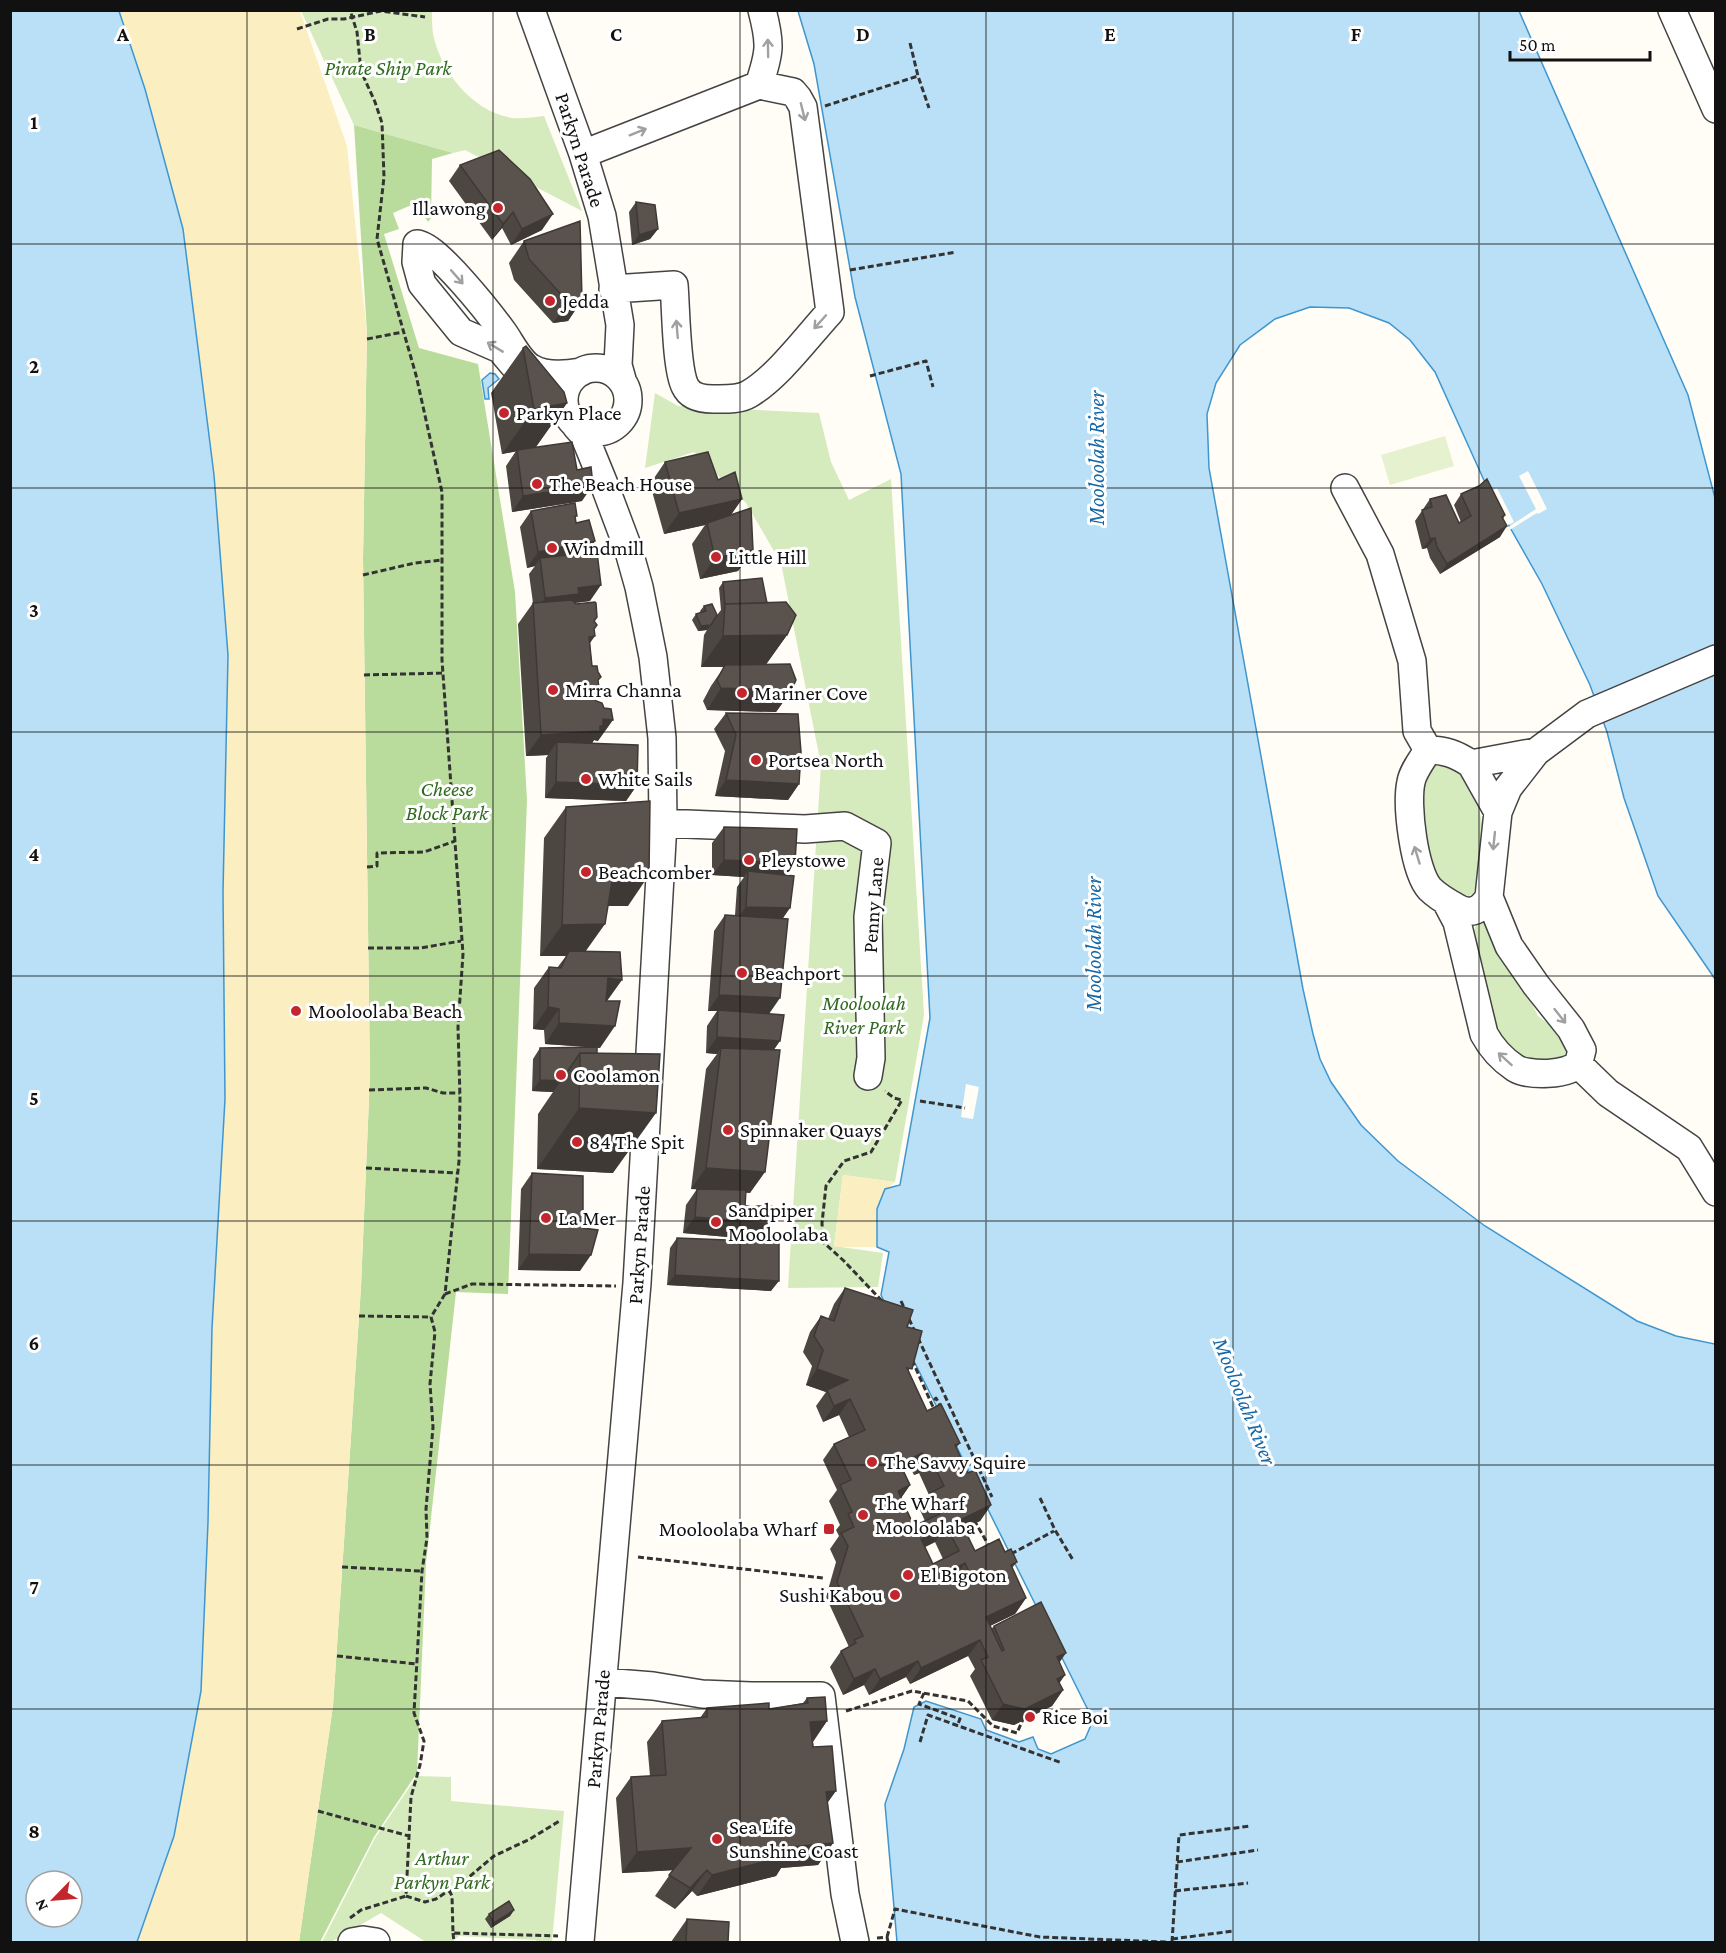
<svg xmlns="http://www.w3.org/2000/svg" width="1726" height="1953" font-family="'Crimson Pro',serif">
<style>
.green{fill:#d5ebbd}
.forest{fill:#b9dc9c}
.sand{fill:#fbeec1}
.pitch{fill:#e6f2cf}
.water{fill:#b9e0f7;stroke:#3f96cf;stroke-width:1.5;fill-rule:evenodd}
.pier{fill:#fffdf5}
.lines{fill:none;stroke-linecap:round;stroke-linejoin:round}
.minor-casing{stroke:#444;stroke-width:30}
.path{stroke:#333;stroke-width:3;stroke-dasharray:6 3;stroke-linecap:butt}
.minor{stroke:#fff;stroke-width:27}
.wall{fill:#4d4742;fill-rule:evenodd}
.shaded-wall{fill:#3f3936}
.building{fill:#5a524d;stroke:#3f3936;stroke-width:1.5;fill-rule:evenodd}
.oneway{stroke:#a0a0a0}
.grid{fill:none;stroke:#111;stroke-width:1.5;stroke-opacity:0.55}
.poi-dot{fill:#c4262e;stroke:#fff;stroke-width:2}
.labels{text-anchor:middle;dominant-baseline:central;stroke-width:6;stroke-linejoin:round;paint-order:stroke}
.park-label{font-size:21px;font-style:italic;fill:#2f6b1f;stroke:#fff}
.street-label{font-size:21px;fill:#111;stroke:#fff}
.poi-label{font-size:21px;fill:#111;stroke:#fff;text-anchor:start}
.water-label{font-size:22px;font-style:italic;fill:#1768a6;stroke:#fff}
.grid-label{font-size:20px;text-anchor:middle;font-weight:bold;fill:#111;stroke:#fff;stroke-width:6;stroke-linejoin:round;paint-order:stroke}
</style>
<rect width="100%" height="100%" fill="#fffdf5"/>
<path class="green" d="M301,11H432C432,18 432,26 433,34C441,72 472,111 512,118C523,119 534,117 544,116L582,211L465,150L453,153L354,125Z
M655,393L678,406L819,413L831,462L849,500L891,479L924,1015L895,1182L843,1175L834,1246L883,1253L878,1287L788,1288L821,765L781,563L746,503L694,452L645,468Z
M1437,761L1458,765L1478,803L1482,823L1479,878L1473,894L1461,900L1444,892L1433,870L1419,802L1430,768Z
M1490,921L1538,1016L1562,1034L1568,1051L1552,1065H1527L1495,1034L1471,938L1476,925Z
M417,1776L451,1777V1801L564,1811L552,1942H537L536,1940L459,1936L452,1942H426L381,1913L331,1942H322L375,1838Z"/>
<path class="forest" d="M354,125L453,153L432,159L431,218L428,222L416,203L393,213L399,229L384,234L419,348L478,364L515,592L527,800L508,1294L456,1292L426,1563L417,1773L374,1837L320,1942H299L333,1706L361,1287L370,1075L363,558L367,333Z"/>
<path class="sand" d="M119,11H300L347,146L367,333L363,558L370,1075L361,1286L333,1706L299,1942H137L174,1836L201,1691L208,1522L212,1328L225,1099L223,892L228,655L214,475L183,229L145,89Z
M843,1175L895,1182L885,1190L877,1247H834Z"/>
<path class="pitch" d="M1445,436L1454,466L1390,485L1381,455Z"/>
<path class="water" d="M11,10L119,11L145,89L183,229L214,475L228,655L223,892L225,1099L212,1328L208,1522L201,1691L174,1836L137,1942H11ZM36,1881H72V1917H36Z
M798,11H1519L1688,395L1715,498V979L1658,896L1624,798L1607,732L1590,685L1542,584L1487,487L1435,372L1410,340L1389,323L1349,308L1310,307L1275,319L1240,345L1216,383L1207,414L1209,468L1303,989L1313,1034L1320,1059L1331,1082L1361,1125L1398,1161L1485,1226L1637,1321L1676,1336L1715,1344V1942H897L885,1804L904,1749L914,1707L926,1701L981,1719L986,1730L1019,1742L1033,1737L1038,1749L1051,1754L1085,1739L1091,1725L1087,1708L881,1295L889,1252L877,1247V1209L885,1189L900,1185L930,1018L901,474L855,297L814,64Z
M490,373L495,374L499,379L488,388L489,399H485L482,380Z"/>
<path class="pier" d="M1528,471L1547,509L1538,514L1537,513L1508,531L1507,528L1536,509L1519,476Z
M1497,488L1514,522L1506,526L1487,493Z
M966,1084L979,1087L973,1119L961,1117Z"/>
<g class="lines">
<g class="minor-casing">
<path id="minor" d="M531,10L583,154L602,216L620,325L618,365L623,383
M1672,10L1716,109
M759,85C770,52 771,44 762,10
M583,154L759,85L793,92L798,98L803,107L830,312C807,337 778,377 749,394C739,400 724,399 713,399C702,399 690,397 685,386C676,368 676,308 674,285L613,289
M564 400a32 32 0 1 1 64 0a32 32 0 1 1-64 0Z
M567,415L553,398L528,382L500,349L461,332L422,284L416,262L417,244C436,245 490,314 503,332C511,343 519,361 531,368C546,377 565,375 581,372
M576,426L584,435L604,484L628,548L639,587L653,657L662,738L663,823L637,1283L580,1942
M1345,488L1380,554L1412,661L1417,731L1428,750
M1428,750C1422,760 1413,771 1411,782C1406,805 1414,872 1430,889C1437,896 1447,902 1456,907C1471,916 1481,910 1489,897
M1428,750C1445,750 1456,754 1471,764L1536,752
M1471,764L1498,812
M663,823L805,829L845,826L877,843L868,917L871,1058L868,1076
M1447,903L1457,922L1484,1034C1491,1047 1503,1060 1515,1068C1527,1076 1570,1076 1578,1063C1580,1060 1581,1053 1582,1050L1571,1029L1536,985L1509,946L1489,897L1498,812L1508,788L1536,752L1587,714L1716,659
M1578,1064L1608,1093L1689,1148L1716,1192
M603,1682L653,1686L702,1694L751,1696H821L845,1894L855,1942
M352,1942L363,1940L376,1942"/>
</g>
<path class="path" d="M297,29L328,19H344L381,11L425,17
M910,43L918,76L929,108
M825,106L918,76
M850,270L956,252
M367,339L403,332
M870,376L926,361L933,387
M363,575L415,563L442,560
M364,675L443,673
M367,867L377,866V853L424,852L455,841
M368,948H420L461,941
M369,1090L426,1088L443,1093H460
M920,1101L965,1108
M366,1168L457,1173
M445,1294L472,1284L616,1286
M882,1301L844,1261L823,1242L822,1223L826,1186L844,1161L871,1152L902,1100L894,1098L885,1091
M901,1301L905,1310
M359,1316L431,1317
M909,1319L915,1332
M918,1338L992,1497
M912,1360L934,1409
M934,1400L936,1398L941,1407
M1040,1498L1055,1530L1073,1560
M974,1520L989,1546
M1011,1554L1054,1531
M638,1557L823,1578
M342,1567L421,1571
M337,1656L417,1664
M924,1693L919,1704L960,1719L957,1726
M846,1711L912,1691L968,1701L993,1726L1017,1733L1024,1717
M920,1742L928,1715L1062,1763
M318,1811L409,1836
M1177,1862L1258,1850
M449,1890L452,1896L453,1933L558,1936
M1175,1891L1248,1883
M406,1896L425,1902L436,1899L469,1877L494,1856L530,1839L561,1820
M350,1918L361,1910L406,1896L411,1797L420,1765L424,1741L414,1713L422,1571L427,1538L426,1509L433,1427L430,1384L435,1332L431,1317L445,1294L459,1161L460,1098L458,1027L463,954L442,660V492L416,375L377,239L384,177L382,123L375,102L361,71L357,32L350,10
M453,1933L454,1942
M887,1937L895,1909L1040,1937L1166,1942
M877,1938L887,1937L888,1942
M1172,1939L1233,1931
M1172,1942L1179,1835L1251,1826"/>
<use href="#minor" class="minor"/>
</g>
<path class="wall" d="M460,165L542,230L511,245L502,228L492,240L449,181Z
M636,202L658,229L650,239L632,245L629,212Z
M524,241L582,300L568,321L553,323L514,280L509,263Z
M523,348L567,403L536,447L582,501L512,512L506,466L516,451L502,454L491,393Z
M665,462L718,480L742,499L731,515L753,550L738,571L700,579L692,544L705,525L664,534L650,484Z
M1461,494L1505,515L1503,519L1500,537L1440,574L1430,558L1427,548L1422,549L1415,521L1430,499L1459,523L1461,522L1454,505Z
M531,511L575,518L576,523L595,541L587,553L590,601L575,603L594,621V629L590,643L592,666L598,681L599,688L595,694L598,741L594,740L592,743L637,785L626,801L545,798L546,758L548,755L526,756L518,624L533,603L529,574L535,566L527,568L520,527Z
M723,582L767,603L787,635L766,664L791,691L776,712L707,710L703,701L711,686L724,667H701L704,635L707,630L698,631L692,620L696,614L701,613L700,611L704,606L717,615L721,610L719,588Z
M726,713L799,784L788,800L715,796L725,751L714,729Z
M566,807L628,906H608L585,952L607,1001L600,1048L597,1047V1053L613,1173L537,1169L538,1114L553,1092L532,1091L533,1059L540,1048L593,1047L545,1044L544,1030L533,1029L534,988L549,967L557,968L566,956H540L544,838Z
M724,827L795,863L787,875L783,919L769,1014L774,1050L750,1193L746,1192L745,1206L762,1240L683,1233L686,1205L697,1189H691L706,1069L717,1054L706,1053L707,1026L717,1011H708L714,931L725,915H735L737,887L744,877L712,875V843Z
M532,1173L580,1271L518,1270L521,1189Z
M677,1238L771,1291L667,1285L670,1248Z
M845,1288L907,1327L909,1373L927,1411L960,1443L956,1448L968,1473L991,1505L980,1521L964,1529L975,1551L1005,1552L1017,1562L1012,1568L1026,1598L1015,1614L990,1626L991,1629L994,1626L1060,1662V1683L1063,1690L1052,1706L1014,1725L992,1720L970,1676L975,1669L968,1656L910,1684L906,1677L869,1695L864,1685L843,1695L830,1667L841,1651L849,1647L826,1597L836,1562L830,1549L839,1536L836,1530L840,1525L829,1501L837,1490L823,1460L834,1444L849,1437L839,1415L823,1422L816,1406L826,1392L806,1385L812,1366L803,1352L810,1332L821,1316L828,1319L834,1304ZM911,1469L914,1475L919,1473L929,1495L919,1508L925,1521L914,1526L901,1498L910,1485L904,1472ZM935,1542L943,1559L933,1564L925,1547Z
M807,1698L827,1721L812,1742L813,1747L827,1803L833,1843L818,1865L781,1868L776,1876L697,1896L692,1891L675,1909L655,1896L673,1870L622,1873L616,1798L631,1777L650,1776L647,1742L662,1721L700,1718L707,1708L769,1709L803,1703Z
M514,1910L510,1916L491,1928L485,1919L489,1914Z
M687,1919L728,1942H671Z"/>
<path class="shaded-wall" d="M513,212L502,228L492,240L503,224Z
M553,214L542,230L511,245L522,229Z
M658,229L650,239L632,245L639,235Z
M582,300L568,321L553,323L568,302Z
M567,403L535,448L502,454L534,409Z
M593,485L582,501L512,512L523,496Z
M742,499L727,520L707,523L705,525L664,534L679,513Z
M1507,526L1500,537L1440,574L1447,564Z
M1435,538L1427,548L1422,549L1430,539Z
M595,541L584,557L540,558L535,566L527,568L538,552Z
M753,550L738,571L700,579L715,558Z
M601,585L590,601L573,603L534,614L545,598L578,588Z
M711,625L707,630L698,631L701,626Z
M787,635L765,666L701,667L723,636Z
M595,636L580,657L589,637Z
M721,688L791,691L776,712L707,710Z
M603,719L613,720L598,741L594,740L586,753L557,742L548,755L526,756L541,735Z
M726,780L799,784L788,800L715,796Z
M556,782L637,785L626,801L545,798Z
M724,860L795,863L784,879L748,871L744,877L712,875Z
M613,875H649L628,906H591Z
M746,907L790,908L779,924L734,923Z
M605,924L583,955L569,951L566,956H540L562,925Z
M608,978L622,980L607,1001L594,1000Z
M719,995L780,998L769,1014L718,1010L717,1011H708Z
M548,1007L559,1009L544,1030L533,1029Z
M559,1023L615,1026L600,1048L545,1044Z
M717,1037L780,1041L769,1057L721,1048L717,1054L706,1053Z
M540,1080L561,1081L553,1092L532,1091Z
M579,1108L656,1113L613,1173L537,1169Z
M706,1168L765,1172L750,1193L691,1189Z
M695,1217L773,1224L762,1240L683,1233Z
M529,1254L591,1255L580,1271L518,1270Z
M675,1275L779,1281L771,1291L667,1285Z
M817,1369L848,1380L827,1390L826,1392L806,1385Z
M850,1399L839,1415L823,1422L834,1406Z
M922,1453L911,1469L889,1479L900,1464Z
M930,1458L919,1473L914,1475L926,1460Z
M910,1485L899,1501L898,1491Z
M991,1505L980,1521L951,1535L960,1520Z
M946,1526L935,1542L909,1555L921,1539Z
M965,1563L954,1579V1569Z
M1026,1598L1015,1614L975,1633L986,1617Z
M980,1640L968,1656L910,1684L921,1668Z
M1066,1653L1055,1669L1057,1657Z
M918,1661L906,1677L869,1695L880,1679Z
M875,1669L864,1685L843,1695L854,1679Z
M1065,1675L1054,1691L1057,1679Z
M1063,1690L1052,1706L1014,1725L992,1720L1003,1704Z
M827,1721L813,1742L795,1743L810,1722Z
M836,1791L821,1812L826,1792Z
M833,1843L818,1865L781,1868L776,1876L697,1896L712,1875L791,1847Z
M691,1848L677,1870L622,1873L637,1852Z
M707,1870L692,1891L675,1909L690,1888Z
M514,1910L510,1916L491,1928L494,1923Z"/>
<path class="building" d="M499,150L530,179L553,214L522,229L513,212L503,224L460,165Z
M636,202L655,205L658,229L639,235Z
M580,221L582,300L568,302L529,259L524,241Z
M526,346L564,392L567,403L534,409L523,348Z
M572,442L577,470L591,467L593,485L523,496L517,450Z
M708,452L718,480L735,472L742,499L679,513L665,462Z
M1487,479L1505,515L1502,517L1507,526L1447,564L1437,547L1435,538L1430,539L1422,510L1432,507L1430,499L1446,495L1459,523L1471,516L1461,494L1479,486Z
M575,503L577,516H575L576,523L589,520L595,541L538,552L531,511Z
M751,508L753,550L715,558L707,523Z
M597,552L601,585L578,588L579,594L545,598L540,558Z
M762,578L767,603L725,604L723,582Z
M572,600L576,604L595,602L596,603L597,617L594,621L597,625L594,629L595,636L589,637L592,666H597L598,672L601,677L598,680L599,688H594L596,701L602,703L604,708L611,709L613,720L603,719V726H600V731L541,735L533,603Z
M786,602L796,615L787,635L723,636L725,604Z
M712,604L717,615L711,625L701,626L696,614L706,611L704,606Z
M790,664L796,680L791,691L721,688L717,680L725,665Z
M726,713L798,714L801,752L799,784L726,780L736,735Z
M557,742L638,745L637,785L556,782Z
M650,801L649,875H613L605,924L562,925L566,807Z
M724,827L797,829L795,863L724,860Z
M748,871L794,876L790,908L746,907Z
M725,915L788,919L780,998L719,995Z
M569,951L620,952L622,980L608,978L606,1001H620L615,1026L559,1023V1009L548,1007L549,967L561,968Z
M718,1010L784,1015L780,1041L717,1037Z
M597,1047V1053H580L561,1081L540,1080V1048Z
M721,1048L780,1050L765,1172L706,1168Z
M580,1053L660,1054L656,1113L579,1108Z
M532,1173L583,1176V1228L598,1230L591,1255L529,1254Z
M697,1189L746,1190L745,1206H773V1224L695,1217Z
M677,1238L779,1242V1281L675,1275Z
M845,1288L913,1310L907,1327L922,1331L912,1369L907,1368L927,1411L941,1404L960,1443L955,1445L968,1473L975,1470L991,1505L960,1520L975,1551L999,1539L1005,1552L1011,1549L1017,1562L1011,1565L1026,1598L986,1617L1002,1651L1004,1650L994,1626L1041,1602L1066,1653L1057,1657L1065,1675L1057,1679L1063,1690L1025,1709L1003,1704L981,1660L988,1657L980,1640L921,1668L918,1661L880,1679L875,1669L854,1679L841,1651L856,1643L854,1640L863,1636L837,1582L848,1546L841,1533L854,1527L848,1514L852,1512L840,1485L851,1480L834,1444L865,1430L850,1399L834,1406L827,1390L848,1380L817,1369L823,1350L814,1336L821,1316L834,1321ZM922,1453L926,1460L930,1458L944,1486L930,1493L940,1514L914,1526L898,1491L910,1485L900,1464ZM946,1526L959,1551L933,1564L921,1539ZM965,1563L973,1581L963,1586L954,1569Z
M825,1697L827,1721L810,1722L813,1747L832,1746L836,1791L826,1792L833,1843L791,1847L790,1855L712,1875L707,1870L690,1888L669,1875L691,1848L637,1852L631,1777L666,1775L662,1721L707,1717V1708L769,1703V1709L808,1703L807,1698Z
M509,1901L514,1910L494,1923L489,1914Z
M687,1919L729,1922L728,1942H686Z"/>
<defs><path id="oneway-shaft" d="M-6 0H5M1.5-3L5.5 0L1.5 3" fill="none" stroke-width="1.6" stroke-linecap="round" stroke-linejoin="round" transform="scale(1.5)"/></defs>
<g class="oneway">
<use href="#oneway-shaft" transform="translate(768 48) rotate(-91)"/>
<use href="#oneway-shaft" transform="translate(803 112) rotate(76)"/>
<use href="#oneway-shaft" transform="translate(638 132) rotate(-22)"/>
<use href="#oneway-shaft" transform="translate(457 277) rotate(49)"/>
<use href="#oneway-shaft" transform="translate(820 322) rotate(132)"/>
<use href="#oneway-shaft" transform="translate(677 329) rotate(-95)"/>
<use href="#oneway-shaft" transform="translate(495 347) rotate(-149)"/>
<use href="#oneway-shaft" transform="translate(1494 841) rotate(96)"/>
<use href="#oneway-shaft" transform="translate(1417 855) rotate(-107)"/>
<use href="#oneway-shaft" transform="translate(1560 1016) rotate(52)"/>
<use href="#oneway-shaft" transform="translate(1505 1059) rotate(-138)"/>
</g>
<path class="grid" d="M247,10V1942M493,10V1942M740,10V1942M986,10V1942M1233,10V1942M1479,10V1942M10,244H1716M10,488H1716M10,732H1716M10,976H1716M10,1221H1716M10,1465H1716M10,1709H1716"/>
<g class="poi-dot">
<circle cx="498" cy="208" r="6"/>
<circle cx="550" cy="301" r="6"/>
<circle cx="504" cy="413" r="6"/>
<circle cx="537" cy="484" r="6"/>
<circle cx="552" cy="548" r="6"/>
<circle cx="716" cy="557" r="6"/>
<circle cx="553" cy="690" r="6"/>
<circle cx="742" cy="693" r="6"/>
<circle cx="756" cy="760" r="6"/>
<circle cx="586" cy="779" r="6"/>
<circle cx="749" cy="860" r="6"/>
<circle cx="586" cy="872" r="6"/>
<circle cx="742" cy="973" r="6"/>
<circle cx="296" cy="1011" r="6"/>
<circle cx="561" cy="1075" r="6"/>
<circle cx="728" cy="1130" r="6"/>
<circle cx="577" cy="1142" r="6"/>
<circle cx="546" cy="1218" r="6"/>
<circle cx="716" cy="1222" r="6"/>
<circle cx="872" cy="1462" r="6"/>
<circle cx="863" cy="1515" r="6"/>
<rect x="823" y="1523" width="12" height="12" rx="3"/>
<circle cx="908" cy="1575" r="6"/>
<circle cx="895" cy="1595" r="6"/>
<circle cx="1030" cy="1717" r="6"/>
<circle cx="717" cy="1839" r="6"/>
</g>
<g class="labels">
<g class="park-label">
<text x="388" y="68">Pirate Ship Park</text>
<text x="447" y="789">Cheese<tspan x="447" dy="24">Block Park</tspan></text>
<text x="864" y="1003">Mooloolah<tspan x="864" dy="24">River Park</tspan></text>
<text x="442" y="1858">Arthur<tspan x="442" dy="24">Parkyn Park</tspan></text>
</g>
<g class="street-label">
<text transform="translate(580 150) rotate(72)">Parkyn Parade</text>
<text transform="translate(873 905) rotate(-86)">Penny Lane</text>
<text transform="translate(639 1245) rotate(-86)">Parkyn Parade</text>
<text transform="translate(598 1729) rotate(-85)">Parkyn Parade</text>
</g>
<g class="poi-label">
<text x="486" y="208" text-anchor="end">Illawong</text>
<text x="562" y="301">Jedda</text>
<text x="516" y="413">Parkyn Place</text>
<text x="549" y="484">The Beach House</text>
<text x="564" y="548">Windmill</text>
<text x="728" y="557">Little Hill</text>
<text x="565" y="690">Mirra Channa</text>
<text x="754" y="693">Mariner Cove</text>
<text x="768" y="760">Portsea North</text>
<text x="598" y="779">White Sails</text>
<text x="761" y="860">Pleystowe</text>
<text x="598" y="872">Beachcomber</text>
<text x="754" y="973">Beachport</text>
<text x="308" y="1011">Mooloolaba Beach</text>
<text x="573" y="1075">Coolamon</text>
<text x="740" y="1130">Spinnaker Quays</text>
<text x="589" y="1142">84 The Spit</text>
<text x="728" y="1210">Sandpiper<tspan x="728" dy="24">Mooloolaba</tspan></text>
<text x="558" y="1218">La Mer</text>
<text x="884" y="1462">The Savvy Squire</text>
<text x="875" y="1503">The Wharf<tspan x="875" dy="24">Mooloolaba</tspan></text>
<text x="817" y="1529" text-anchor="end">Mooloolaba Wharf</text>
<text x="920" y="1575">El Bigoton</text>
<text x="883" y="1595" text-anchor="end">Sushi Kabou</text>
<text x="1042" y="1717">Rice Boi</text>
<text x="729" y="1827">Sea Life<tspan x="729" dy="24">Sunshine Coast</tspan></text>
</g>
<g class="water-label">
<text transform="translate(1096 458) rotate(-90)">Mooloolah River</text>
<text transform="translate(1093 944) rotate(-90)">Mooloolah River</text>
<text transform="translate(1245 1401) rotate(68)">Mooloolah River</text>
</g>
</g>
<g class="grid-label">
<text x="123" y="41">A</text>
<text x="370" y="41">B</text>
<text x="616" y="41">C</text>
<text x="863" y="41">D</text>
<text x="1110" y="41">E</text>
<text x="1356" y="41">F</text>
<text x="34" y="129">1</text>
<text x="34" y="373">2</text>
<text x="34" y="617">3</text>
<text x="34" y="861">4</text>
<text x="34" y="1105">5</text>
<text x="34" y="1350">6</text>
<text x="34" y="1594">7</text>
<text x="34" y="1838">8</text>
</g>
<rect width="1726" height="1953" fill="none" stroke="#111111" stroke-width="24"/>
<g transform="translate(54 1899) rotate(245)"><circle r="28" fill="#ffffff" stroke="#a0a0a0" stroke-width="1.5"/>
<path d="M0-4.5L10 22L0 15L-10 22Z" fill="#c4262e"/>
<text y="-9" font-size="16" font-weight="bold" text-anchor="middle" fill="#111111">N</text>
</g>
<path d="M1510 51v9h140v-9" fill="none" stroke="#111111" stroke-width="3"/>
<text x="1519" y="51" font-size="18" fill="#111111" stroke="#ffffff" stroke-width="4.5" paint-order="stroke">50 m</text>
</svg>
